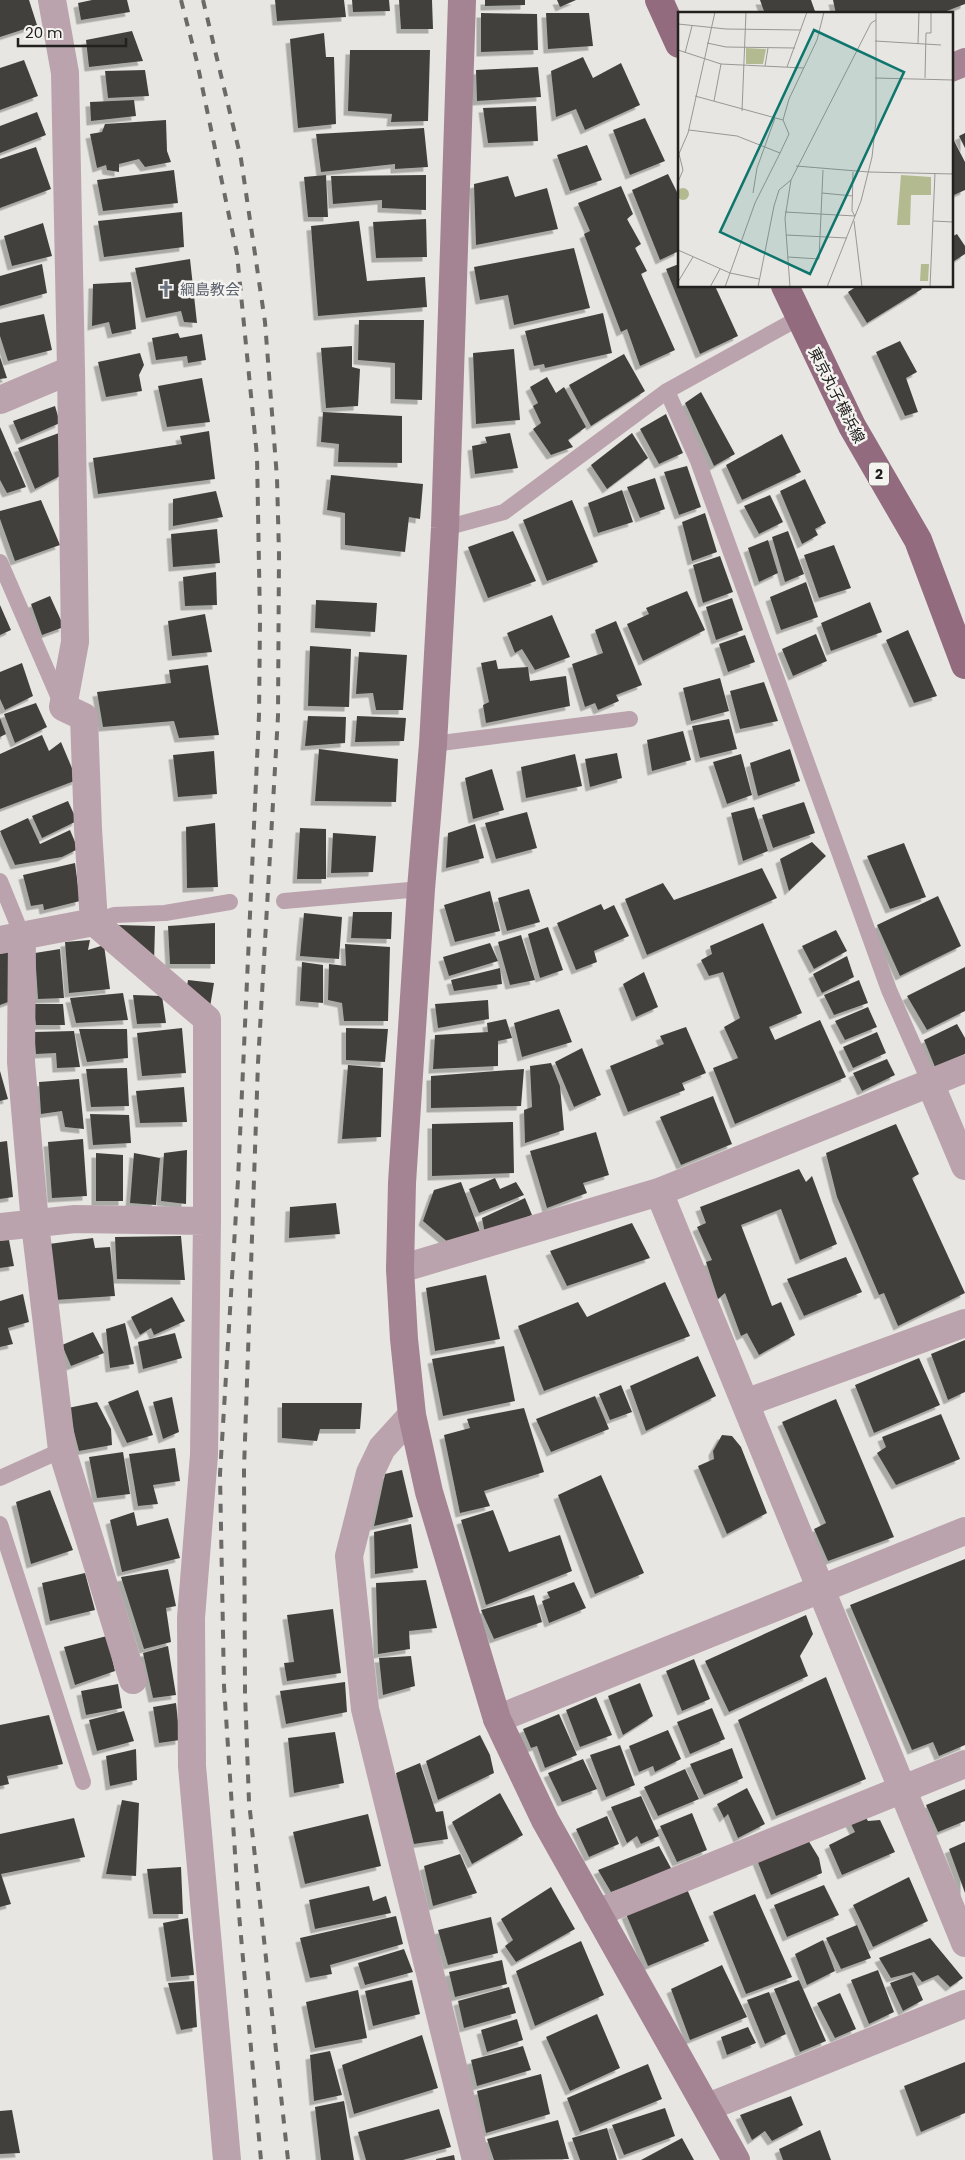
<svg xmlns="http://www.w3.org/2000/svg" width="965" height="2160" font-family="Poppins,'Noto Sans JP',sans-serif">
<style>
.building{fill:#43413e;filter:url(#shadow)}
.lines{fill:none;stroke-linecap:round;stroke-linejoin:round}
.lane{stroke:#baa3ad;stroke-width:16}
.street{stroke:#baa3ad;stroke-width:28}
.secondary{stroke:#a48392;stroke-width:28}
.primary{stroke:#936b7e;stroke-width:28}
.rail{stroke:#6b6a68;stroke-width:4;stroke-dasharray:9 9;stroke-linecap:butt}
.labels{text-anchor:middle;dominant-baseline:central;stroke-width:5;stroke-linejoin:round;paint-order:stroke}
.shield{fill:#f4f3ef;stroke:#61605e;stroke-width:1}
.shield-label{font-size:14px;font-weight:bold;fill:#222120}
.worship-label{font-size:15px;fill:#5b616d;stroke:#f4f3ef;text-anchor:start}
.street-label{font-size:15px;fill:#222120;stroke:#f4f3ef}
.inset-road{fill:none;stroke:#989794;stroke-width:1}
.view{fill:#0f766e;fill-opacity:0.15;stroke:#0f766e;stroke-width:2.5}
.inset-edge{fill:none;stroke:#222120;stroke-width:2.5}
</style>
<defs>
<filter id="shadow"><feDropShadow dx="-4.5" dy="4.5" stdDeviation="0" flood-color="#0004"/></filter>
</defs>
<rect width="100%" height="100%" fill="#e7e6e2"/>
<path class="building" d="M0,0H29L37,25L0,37Z
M92,0H127L130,12L81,20L78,3Z
M275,0H344L346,17L277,21Z
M352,0H389L390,11L353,12Z
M399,0H432L433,29H401Z
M485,0H525V5L485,6Z
M557,0H576L560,7Z
M760,0H811L816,14H765Z
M833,0H965V4L939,14H836Z
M481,13L537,14L538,50L481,52Z
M546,13H589L593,46L548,49Z
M132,31L143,61L89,67L86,40Z
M324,33L326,57H334L336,124L298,128L290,39Z
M350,50H430L428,121L391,122L392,114L348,111Z
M583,57L593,78L621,63L640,105L585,130L576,109L556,117L551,71Z
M24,60L38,96L0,110V68Z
M538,67L541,97L477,101L476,70Z
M145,70L149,96L108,98L105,71Z
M134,100L136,116L91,121L90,102Z
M536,106L538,141L488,143L483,108Z
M37,112L46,135L0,153V126Z
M645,118L665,161L630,175L613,130Z
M166,120L167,151L171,162L145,167L139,159L119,164V172L107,170L106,165L97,168L90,134L102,132L105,124Z
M424,128L428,167L395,169V164L321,172L316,134Z
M965,133V148L959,136Z
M951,135L965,162V190L954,195L951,189Z
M587,145L602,180L570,191L557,155Z
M36,147L51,189L0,208V159Z
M174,170L178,203L103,211L97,180Z
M668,174L679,196V251L660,260L632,190Z
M326,175L328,217H308L304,177Z
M426,175V210L382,208V200L333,204L331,176Z
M508,176L515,197L547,188L558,229L476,245L474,184Z
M621,186L633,214L627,219L641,244L635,248L647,271L641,274L675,350L640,366L627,329L621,332L584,234L590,231L578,203Z
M182,212L184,247L104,257L98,221Z
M426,219L427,257L376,258L373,222Z
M359,221L367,281L425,277L427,307L318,316L311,226Z
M43,223L52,256L12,266L4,236Z
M957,234L965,246V254L951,263V237Z
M574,248L590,308L514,325L508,295L480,300L474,267Z
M190,259L197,323L184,322L181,311L146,318L135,268Z
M42,264L47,293L0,306V276Z
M679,264V286H715L738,336L700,354L666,269Z
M131,282L136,329L112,334L109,322L92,326L93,284Z
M857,286H920L922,289L867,323L848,292Z
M603,313L612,353L545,368L544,364L534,366L525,331Z
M44,314L52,350L8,361L0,336V323Z
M359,320H424L422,400L395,399V363L358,360Z
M178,333L180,338L202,334L206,360L188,363L187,356L156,360L152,338Z
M900,341L917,372L906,378L918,412L905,416L876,352Z
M352,346V367L360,369L358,406L326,408L321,348Z
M514,349L520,420L476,424L473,353Z
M140,353L144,365L139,375L142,391L106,397L98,362Z
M624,354L645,391L591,426L569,385Z
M0,357L7,378L0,379Z
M547,377L556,393L564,387L586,427L568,440L573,447L551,455L533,429L541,423L533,406L538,403L530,387Z
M202,378L210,422L167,427L158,386Z
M701,392L735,454L714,466L685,403Z
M55,406L60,423L21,440L13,421Z
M323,412L402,416V463L338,462L339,444L321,442Z
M666,414L683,453L659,464L640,429Z
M0,427L26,487L7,493L0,480Z
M209,431L215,479L98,494L93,458L182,444L180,436Z
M59,433L62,475L35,489L18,448Z
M510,433L518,468L475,474L472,446L487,443L485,437Z
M632,433L648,458L607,489L591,465Z
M782,434L801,472L742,500L726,465Z
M687,466L701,507L679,515L664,472Z
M331,475L423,484L420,519L409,517L405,552L345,545V513L327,510Z
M655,478L665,509L640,518L627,487Z
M805,479L826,523L815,529L818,535L802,544L780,491Z
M622,490L633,522L598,533L588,503Z
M216,491L223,517L173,526V499Z
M770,495L783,522L759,534L744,506Z
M41,500L60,545L15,561L0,519V511Z
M572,500L598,562L547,581L523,520Z
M705,513L717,552L692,561L682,522Z
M217,529L220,563L173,567L171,534Z
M513,531L536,581L488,598L468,547Z
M788,531L804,574L785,582L772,537Z
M768,540L778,573L759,582L748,548Z
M834,545L851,588L819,598L804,555Z
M720,556L733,592L703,603L693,565Z
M216,572L217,605L185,606L183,577Z
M806,582L818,617L781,630L770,597Z
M687,591L705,630L643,661L627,624L649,614L646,608Z
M50,596L64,627L42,635L31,604Z
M732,598L743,630L716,640L706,607Z
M316,600L377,603L375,632L315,628Z
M870,602L882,632L831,651L821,623Z
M0,605L11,630L0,635Z
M205,614L212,652L172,656L168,621Z
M552,615L570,657L535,670L522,649L515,653L507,633Z
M616,621L642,685L616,695L619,701L598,710L595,703L585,707L572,664L603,653L595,630Z
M908,630L937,696L914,703L886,640Z
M816,634L827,661L793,676L782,649Z
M745,635L755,662L728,672L719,644Z
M310,646L351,649L349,707L308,706Z
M359,652L407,655L403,710H376L373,693L356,694Z
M496,660L498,669L528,667L530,681L566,676L570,706L486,723L483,705L489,702L481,663Z
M22,663L33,696L5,710L0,699V672Z
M208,665L219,735L179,738L174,721L103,727L97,692L171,683L169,670Z
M720,678L729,711L691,721L683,688Z
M764,682L778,721L740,729L730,691Z
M36,703L47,727L15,743L4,714Z
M308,716L346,717L345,743L305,746Z
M357,716L406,718L404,741L355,742Z
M0,718L6,734L0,737Z
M729,719L737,749L700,758L692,726Z
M683,731L691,760L652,771L647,740Z
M42,735L49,751L61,742L77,780L0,809V754Z
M319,749L398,759L396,802L315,801Z
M790,749L800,781L758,796L750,763Z
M214,751L217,794L178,797L173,755Z
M617,753L622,778L590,787L585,759Z
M575,754L582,786L526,798L521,767Z
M741,754L752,795L727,804L713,762Z
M492,769L504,810L473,819L465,778Z
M68,801L77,821L42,838L32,816Z
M804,802L815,833L773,848L762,815Z
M754,807L768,851L743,861L731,813Z
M527,812L537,848L496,859L485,823Z
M28,818L40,844L70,830L78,849L62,857L15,865L0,831Z
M215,823L218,887L187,888L186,827Z
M475,824L484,858L446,868L448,833Z
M300,828L326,829V879H297Z
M333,833L376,836L373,872L331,873Z
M812,842L826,856L789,891L780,859Z
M904,843L926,897L890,909L867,856Z
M75,863L80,901L44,910L43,904L31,906L23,875Z
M762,868L777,898L647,955L625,899L663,883L674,900Z
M529,889L540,922L507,931L498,898Z
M490,891L500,931L455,942L444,905Z
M938,896L961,946L900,976L877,925Z
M601,904L604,910L614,905L629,936L594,951L597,962L576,970L557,923Z
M353,912H392L391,939L351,938Z
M304,913L342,917L339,959L300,956Z
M215,923V964H170L168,926Z
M763,923L802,1013L769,1027L775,1040L820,1020L846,1077L735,1124L713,1068L738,1058L724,1027L740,1018L723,972L709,976L701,960L712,954L710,946Z
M118,925L155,926L154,964Z
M548,927L563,970L540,978L528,934Z
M836,930L847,951L814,969L802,946Z
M521,935L535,980L510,985L498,942Z
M90,940L88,950L104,945L110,989L69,993L65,942Z
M490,943L498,961L449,976L443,957Z
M345,944L390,947L388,1021H344L342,1003L328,1000L329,964L346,966Z
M17,947L16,999L0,1005V951Z
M60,949L64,998L38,999L35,953Z
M847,956L854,977L822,993L813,974Z
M302,962L323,965V1003L300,1001Z
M965,967V1011L927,1030L907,996Z
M500,968L502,984L454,991L451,980Z
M644,972L658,1007L636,1017L623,984Z
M188,980L214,983L209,1013L186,992Z
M859,980L868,1003L834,1015L824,995Z
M123,993L128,1020L76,1023L70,998Z
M133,995L162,996L166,1023L137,1024Z
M488,1000L489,1019L438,1028L435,1004Z
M33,1004H63L65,1025H36Z
M868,1007L877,1027L845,1040L835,1021Z
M559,1009L572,1042L522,1057L514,1023Z
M506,1019L512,1038L498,1041V1066L433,1069L435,1035L488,1032L487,1023Z
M957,1024L965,1038V1054L935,1067L924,1040Z
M686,1027L706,1073L682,1083L685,1090L628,1112L610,1066L664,1044L660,1036Z
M182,1028L186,1073L142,1076L137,1033Z
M346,1028L388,1029L385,1062L346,1060Z
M79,1029H127L128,1058L87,1062Z
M74,1031L80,1067L57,1068L56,1053L36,1054L34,1032Z
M877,1032L886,1053L853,1068L843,1047Z
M582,1048L601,1095L574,1107L555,1062Z
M887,1059L895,1075L862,1091L853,1073Z
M551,1063L560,1086L564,1130L525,1143L524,1110L532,1107L530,1066Z
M348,1065L383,1068L381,1137L342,1139Z
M127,1068L129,1106L91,1107L86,1069Z
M524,1069L521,1106L431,1108V1076Z
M0,1071L8,1099L0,1101Z
M79,1079L84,1129L65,1127L62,1111L41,1114L39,1082Z
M184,1087L187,1122L140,1123L136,1091Z
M713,1096L732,1144L681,1165L660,1117Z
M90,1114L129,1115L131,1143L93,1145Z
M513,1122L514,1173L432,1176V1124Z
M896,1124L919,1174L912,1178L965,1293L898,1326L884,1293L879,1295L837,1197L826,1153Z
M596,1132L609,1175L583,1183L587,1193L547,1208L530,1151Z
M83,1139L87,1196L52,1198L48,1142Z
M7,1141L13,1197L0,1199V1142Z
M187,1150L186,1204L161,1201L164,1153Z
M96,1153L123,1155V1201H96Z
M134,1153L160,1158L156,1205L130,1203Z
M799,1169L806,1182L812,1176L837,1244L800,1260L781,1209L741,1225L772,1306L781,1302L795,1335L759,1355L747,1333L741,1336L725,1293L718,1299L706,1262L712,1260L697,1227L706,1223L700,1207Z
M495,1178L500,1189L516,1182L524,1195L479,1213L469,1189Z
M461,1182L480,1232L450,1244L423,1221L434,1190Z
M525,1198L532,1215L485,1234L482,1218Z
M336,1203L340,1234L289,1238L290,1207Z
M632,1223L650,1258L567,1286L550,1251Z
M8,1235L14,1266L0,1268V1236Z
M181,1236L185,1280L117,1279L115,1237Z
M93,1238L95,1248L110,1247L115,1296L55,1300L49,1244Z
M846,1257L862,1292L804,1316L787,1279Z
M486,1275L500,1339L435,1351L426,1288Z
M665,1282L690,1336L544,1391L518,1326L578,1302L587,1317Z
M23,1294L29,1322L8,1328L13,1344L0,1347V1301Z
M172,1297L185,1321L154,1335L151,1328L140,1335L131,1317Z
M125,1323L134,1364L110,1368L106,1329Z
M93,1332L104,1353L71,1366L62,1345Z
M175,1333L182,1358L143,1369L138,1342Z
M965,1340V1392L948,1400L931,1354Z
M504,1346L515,1401L443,1416L432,1359Z
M698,1356L716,1396L646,1431L630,1386Z
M919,1358L940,1405L874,1433L855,1385Z
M621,1385L632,1412L610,1420L599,1394Z
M138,1390L153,1435L127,1443L108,1402Z
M595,1396L609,1429L551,1452L536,1419Z
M172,1397L179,1432L163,1439L153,1402Z
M836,1399L894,1537L828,1561L814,1529L826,1523L782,1422Z
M97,1402L111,1429L112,1445L79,1451L68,1408Z
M282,1403H362L360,1429H320L317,1441L282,1438Z
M524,1408L544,1472L484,1491L490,1506L460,1513L444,1435L470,1428L467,1419Z
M941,1414L960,1459L896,1485L877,1453L886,1447L882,1437Z
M722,1435L732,1436L741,1447L767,1513L727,1534L698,1466L714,1459L713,1451Z
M175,1448L180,1481L153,1485L158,1504L138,1506L129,1454Z
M123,1452L130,1494L97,1498L89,1457Z
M402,1470L413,1517L374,1526L385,1474Z
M601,1475L644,1573L595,1594L558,1495Z
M50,1490L73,1550L31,1564L16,1502Z
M493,1510L509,1552L560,1535L572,1571L486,1605L461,1520Z
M134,1512L137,1526L168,1518L180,1558L122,1572L110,1520Z
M411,1524L418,1568L375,1574L374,1532Z
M965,1559V1745L939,1756L933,1742L912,1750L850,1605Z
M168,1569L176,1606L166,1608L171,1642L144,1649L121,1577Z
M85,1573L95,1610L50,1621L42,1583Z
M426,1580L437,1628L409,1631L410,1649L378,1654L376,1583Z
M574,1582L586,1608L549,1623L542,1601L550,1598L547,1592Z
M534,1595L542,1622L494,1639L481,1610Z
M333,1609L341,1673L287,1681L284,1663L294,1662L287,1615Z
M806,1615L813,1634L800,1656L808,1676L729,1712L705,1661Z
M107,1636L115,1671L75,1685L64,1647Z
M168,1646L176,1695L153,1698L143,1653Z
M411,1656L415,1686L383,1695L379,1658Z
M694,1659L710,1699L682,1711L666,1671Z
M826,1677L866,1779L776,1816L738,1720Z
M345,1682L347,1712L286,1724L280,1691Z
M640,1683L653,1716L623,1735L608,1696Z
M118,1684L122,1708L86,1715L81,1691Z
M596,1697L612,1735L580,1747L566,1710Z
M176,1703L180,1740L159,1743L153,1707Z
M712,1708L725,1739L690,1754L677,1722Z
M124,1711L134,1741L97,1751L89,1720Z
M559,1714L577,1755L545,1768L537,1746L531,1748L523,1729Z
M49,1715L63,1764L7,1776L9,1784L0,1786V1725Z
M668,1730L681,1759L655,1772L653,1766L639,1772L629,1746Z
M335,1732L344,1783L294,1793L288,1738Z
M480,1735L490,1755L494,1773L438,1800L426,1761Z
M620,1745L635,1785L606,1797L590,1755Z
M732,1748L743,1778L704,1795L690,1764Z
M136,1749L137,1780L110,1786L106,1756Z
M583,1759L597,1789L562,1802L548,1773Z
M420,1763L436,1812L443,1811L448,1839L414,1844L396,1773Z
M685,1769L699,1799L658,1816L644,1787Z
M747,1788L765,1824L738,1838L728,1814L724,1818L717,1804Z
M965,1789V1821L938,1832L926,1805Z
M500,1793L523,1835L472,1864L452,1822Z
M641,1796L659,1836L641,1844L637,1836L627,1843L611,1807Z
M122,1800L139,1803L136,1876L106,1874Z
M692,1813L707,1850L677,1862L660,1826Z
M863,1813L868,1821L880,1820L895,1852L842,1875L829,1845L855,1832L849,1820Z
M368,1814L381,1866L305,1884L293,1832Z
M607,1816L619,1844L589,1857L576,1829Z
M74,1818L85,1857L1,1874L11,1904L0,1907V1834Z
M808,1840L819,1858L822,1873L771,1895L757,1860Z
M965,1842V1893L949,1849Z
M659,1846L672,1870L611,1892L598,1870Z
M460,1854L477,1893L433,1906L424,1866Z
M181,1867L183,1914H153L147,1869Z
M909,1877L928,1921L873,1947L853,1905Z
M824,1885L839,1915L787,1937L774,1905Z
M369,1886L373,1901L386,1896L391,1913L315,1929L309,1900Z
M551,1887L575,1929L516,1962L505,1946L513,1940L501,1919Z
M687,1889L709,1941L648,1966L626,1914Z
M755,1894L792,1977L746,1994L713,1912Z
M396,1916L403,1944L330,1965L332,1974L310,1978L300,1938Z
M491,1917L498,1953L448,1965L438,1930Z
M188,1918L194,1975L171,1977L163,1923Z
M857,1925L871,1958L841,1969L826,1938Z
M930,1938L963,1978L950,1987L938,1975L922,1982L914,1972L891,1978L879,1958Z
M823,1940L835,1971L807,1985L795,1954Z
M581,1941L604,1995L535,2026L516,1971Z
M404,1949L413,1972L365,1985L358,1963Z
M502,1960L507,1984L455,1997L449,1972Z
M722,1965L747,2017L690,2040L671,1989Z
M878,1970L894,2012L869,2024L851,1980Z
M912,1975L923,2000L903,2011L890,1983Z
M412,1980L420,2014L373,2026L365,1991Z
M799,1980L826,2041L800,2052L774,1989Z
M194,1981L197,2027L181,2030L168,1983Z
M509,1987L516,2013L464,2028L458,2001Z
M358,1990L367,2038L315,2048L306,2002Z
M769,1992L786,2034L765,2044L747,2000Z
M840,1993L856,2029L835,2038L817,2003Z
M597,2014L620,2068L570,2091L546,2037Z
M517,2019L523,2040L487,2052L481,2030Z
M748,2027L756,2043L727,2055L721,2037Z
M422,2035L438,2088L354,2114L342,2065Z
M523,2046L531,2070L477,2086L471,2060Z
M330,2051L342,2095L314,2101L310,2055Z
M965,2062V2113L921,2132L904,2086Z
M648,2064L662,2099L580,2132L567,2098Z
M541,2074L550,2114L486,2133L477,2091Z
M791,2096L803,2125L772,2141L765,2131L752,2140L740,2115Z
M344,2101L354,2160H321L315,2107Z
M665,2108L675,2136L624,2155L612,2125Z
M439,2109L451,2147L403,2160H366L358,2132Z
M12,2110L20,2153L0,2154V2111Z
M558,2120L569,2159L494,2160L487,2139Z
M607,2128L617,2160H580L572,2138Z
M820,2130L831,2160H783L779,2149Z
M682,2138L694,2160H641Z
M454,2155L455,2160H436V2159Z"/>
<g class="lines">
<path class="lane" d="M667,391L698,461L889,990L930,1083
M445,528L504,512L667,391L799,318
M0,562L62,705
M433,744L630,719
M0,881L22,935
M284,901L421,889
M94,922L114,915L165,913L230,902
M0,1478L62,1450
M0,1524L83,1782"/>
<path class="street" d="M52,0L65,73L71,370L75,642L63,707L84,717L88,829L94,922L207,1019V1221
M0,400L71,370
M22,935L21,1062L35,1224L62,1450L133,1680
M0,940L94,922
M930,1083L965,1166
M659,1192L965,1943
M0,1227L75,1219L207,1221L204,1455L191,1618L192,1766L227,2160
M400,1269L659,1192L965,1069
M745,1403L965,1323
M412,1415L382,1448L370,1473L349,1556L365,1709L476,2160
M497,1719L965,1531
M597,1913L965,1764
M708,2107L965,2004"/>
<path class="secondary" d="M462,0L445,528L433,744L421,889L402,1183L400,1269L404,1339L412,1415L429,1492L497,1719L545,1820L736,2160
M951,68L965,62"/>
<path class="primary" d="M659,0L679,44
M785,286L852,426L918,540L965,665"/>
<path class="rail" d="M181,0L197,62L237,254L257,456L260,620L259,715L238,1180L220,1474L224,1686L239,1914L261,2160
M203,0L241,159L265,322L277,478L279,554L278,716L258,1063L244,1469L245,1692L249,1802L288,2160"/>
</g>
<defs>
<g id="church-bare" transform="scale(1.35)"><path d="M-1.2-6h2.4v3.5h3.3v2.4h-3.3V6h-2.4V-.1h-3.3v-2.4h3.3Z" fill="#6b7280" stroke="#f4f3ef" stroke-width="2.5" paint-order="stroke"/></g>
</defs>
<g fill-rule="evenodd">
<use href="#church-bare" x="166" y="289"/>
</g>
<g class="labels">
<rect class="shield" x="869" y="462.5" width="20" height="23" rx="4"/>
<g class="shield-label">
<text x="879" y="474">2</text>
</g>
<g class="worship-label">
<text x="180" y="289">綱島教会</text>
</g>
<g class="street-label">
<text transform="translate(837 395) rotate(63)">東京丸子横浜線</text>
</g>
</g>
<g transform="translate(678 12)">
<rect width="275" height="275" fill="#e7e6e2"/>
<path d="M68,36L88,37L85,52H68ZM223,163L253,165V183H233L232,213H219ZM-1 182a6 6 0 1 1 12 0a6 6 0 1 1-12 0ZM243,252H251L250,269H242Z" fill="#b4ba8f"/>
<path class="inset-road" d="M0,12L48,17L123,18M197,29L263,33M29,31L48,35L117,36M240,32L241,0M0,38L43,52L126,56M7,41L14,14M87,54L90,36M109,55L129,0M197,66L275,68M247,66L248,21H253V0M17,84L105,108M36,89L43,52M64,99L68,0M11,118L59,124L102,141L77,191L47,275M102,141L111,122L105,108L111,87L139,28L146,0M0,144L10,121L37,0M118,154L191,160L275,162M0,170L5,158L1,142M75,181L79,156L97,106M144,181L175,184M107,200L177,204L174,199L175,160M176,209L184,275M255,209L275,210M108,223L169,226M0,238L52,261L81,267M110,245L141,247L145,158M0,270L15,245M32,275L42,257M80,275L96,194L101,178L113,168M112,275L107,206L113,168L193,11L198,8M149,275L183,189L194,145L198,109V0M252,275L257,161"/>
<path class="view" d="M136,18L226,60L132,262L42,220Z"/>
<rect width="275" height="275" class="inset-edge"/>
</g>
<path d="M18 38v8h108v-8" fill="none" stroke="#222120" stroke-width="2.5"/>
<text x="25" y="38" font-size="15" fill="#222120" stroke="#f4f3ef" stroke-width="4" paint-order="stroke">20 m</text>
</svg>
